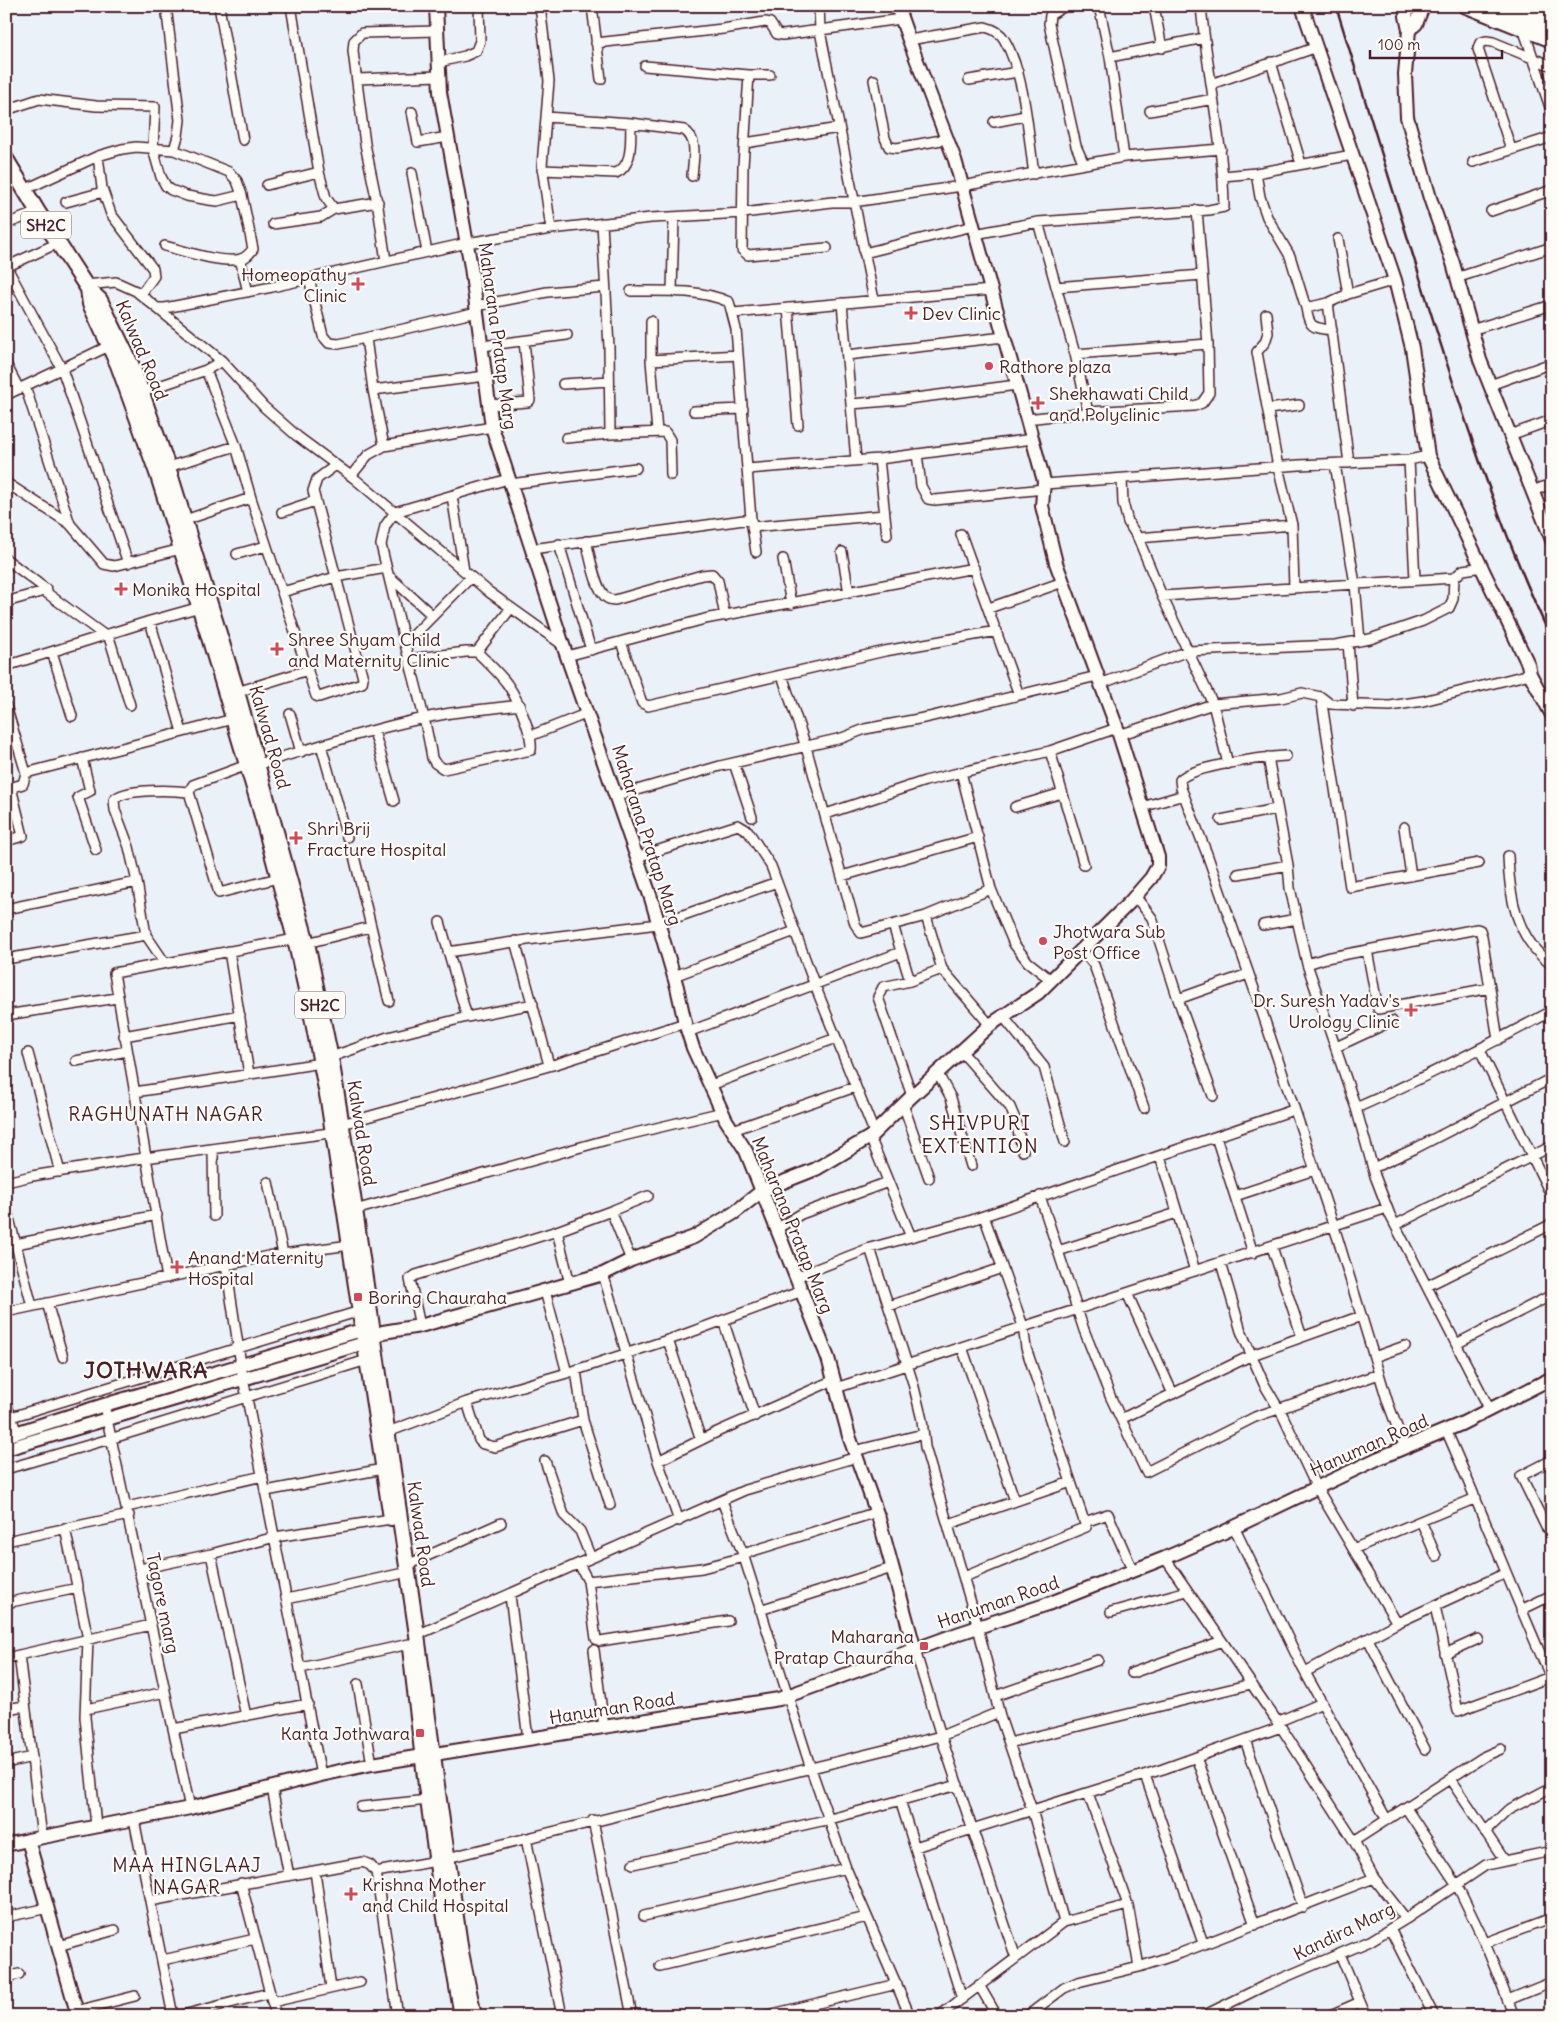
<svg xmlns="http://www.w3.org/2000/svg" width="1558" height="2022" font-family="Delius,sans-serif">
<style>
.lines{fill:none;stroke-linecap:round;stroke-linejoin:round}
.street-casing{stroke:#4a1f2b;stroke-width:12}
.secondary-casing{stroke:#4a1f2b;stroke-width:16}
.primary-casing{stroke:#4a1f2b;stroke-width:18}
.street{stroke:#fdfcf7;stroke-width:9}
.secondary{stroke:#fdfcf7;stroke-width:12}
.primary{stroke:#fdfcf7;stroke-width:14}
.rail{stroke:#4a1f2b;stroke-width:2.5}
.poi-dot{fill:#d1495b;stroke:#fdfcf7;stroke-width:2}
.labels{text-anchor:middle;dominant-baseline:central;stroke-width:4.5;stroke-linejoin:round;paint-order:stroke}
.shield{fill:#fdfcf7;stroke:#806168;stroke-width:1}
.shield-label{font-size:16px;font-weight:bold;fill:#4a1f2b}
.poi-label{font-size:18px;fill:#4a1f2b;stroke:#fdfcf7;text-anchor:start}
.street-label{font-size:18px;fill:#4a1f2b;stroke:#fdfcf7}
.neighbourhood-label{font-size:19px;letter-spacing:1px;fill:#4a1f2b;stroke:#fdfcf7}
.quarter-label{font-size:20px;letter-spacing:1px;fill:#4a1f2b;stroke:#fdfcf7}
.district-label{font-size:22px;font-weight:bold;letter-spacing:1px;fill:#4a1f2b;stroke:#fdfcf7}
</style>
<rect width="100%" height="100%" fill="#ebf1f8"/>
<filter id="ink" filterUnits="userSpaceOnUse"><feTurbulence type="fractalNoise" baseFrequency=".02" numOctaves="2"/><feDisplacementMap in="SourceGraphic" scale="10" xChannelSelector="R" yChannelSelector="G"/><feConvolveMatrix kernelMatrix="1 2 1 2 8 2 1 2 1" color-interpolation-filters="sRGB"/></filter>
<g filter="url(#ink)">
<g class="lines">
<g class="street-casing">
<path id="street" d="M166,6L180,120L178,136L174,150
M219,6L243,140
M291,6L319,172L326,198L334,209L378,202
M540,6L549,81L542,166L551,229
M592,6L601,79
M819,6L820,31L874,300
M1065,6L1050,15L1049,24L1076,146L1084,164
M1099,6L1110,57L1124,157
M1154,6L1162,48
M1524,31L1552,113
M909,40L985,27C993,29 1000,32 1004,39C1025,74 1028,133 1034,174
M596,43L723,29L765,22L770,23L777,34L783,35L901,19
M1110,57L1204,38
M439,62L465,56L476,51L480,41L479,6
M1271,62L1301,164
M645,66L749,75L743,166L742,250L748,255L827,248
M749,75H770
M357,79L439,76
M874,80L885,138L889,147L897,148L947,139
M969,80L1018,72
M1211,84L1317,47
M6,110L39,99L96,106L155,107L153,149L161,177L166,186L171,190L187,196L209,200L217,201L242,195
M1150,111L1213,99
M412,112L418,142L448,137
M546,117L631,123L684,130C699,139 693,161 692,176
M994,122L1025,116
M745,143L839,128
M1511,149L1478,49L1480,43L1486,41L1493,42L1552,66
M98,156L102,188L111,214L153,269L154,276L141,294
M1473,162L1552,137
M542,170L616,173C634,165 630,140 631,123
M412,173L427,252
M1256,173L1260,197L1267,217L1290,256L1306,308L1328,303L1348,294L1395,280
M1223,176L1256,173L1352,155
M267,185L319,172
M24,190L98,156L122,149L136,147L174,150L229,172L237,181L242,195L253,249C249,254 247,257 241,259C222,264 184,251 165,246
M66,202L103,192
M1491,211L1552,190
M1038,222L1075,354L1088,412
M602,223L609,347L610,434
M6,224L38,212
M273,224L321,217L334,209
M975,234L1038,222L1209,210L1224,207C1223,139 1207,73 1201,6
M1338,239L1348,294
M864,253L973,226
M240,259L248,292
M386,261L378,207L365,144L353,51L354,41L362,33L437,31
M6,266L62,369L128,563
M6,267L58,243
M309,278L323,336L329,343L339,344L477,312
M1456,278L1552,247
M86,285L116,282L136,291L157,308H165L272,287L467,243L551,229L651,218L743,213L832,202H853L962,186L1124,157L1221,149
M1056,287L1202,275
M631,291C664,291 699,289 729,302L736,329L751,519L756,552
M672,291L674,218
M842,303L856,460
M1328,303L1349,463
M476,306L547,292L605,287
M157,308L222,361L264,407L297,436L355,479L489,592L563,645
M788,308L798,425
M1306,308C1309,328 1313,328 1332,330
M733,313L991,290
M1266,314L1268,333L1265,342L1257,352L1278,467L1292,525L1294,588
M651,321V360L657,432
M1471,330L1552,305
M366,338L373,390L384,446L492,427
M482,346L567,335
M1075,354L1208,344
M847,355L1004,337
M651,360L738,355
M6,364L19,389
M563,384L609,381
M1490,385L1552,363
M25,386L70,524
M373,390L486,376
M142,392L206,370
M6,395L109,346
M851,404L900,400L1017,385
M489,405L528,402L530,400L524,341
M1268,409L1299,405
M694,411L743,409
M1027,419L1088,412L1194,406L1202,403L1209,393L1208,344L1197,210
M1510,435L1552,420
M566,438L610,434L665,432L670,440L671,475
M917,454L921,486L928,499L935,500L1044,489
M879,459L1033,439
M1409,460L1415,580
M1335,464L1355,584L1360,641
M168,467L236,446
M747,469L879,459L887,535
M351,476L368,455L384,446
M1122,479L1123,503L1128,522L1138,538L1162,596L1213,704L1228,764
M6,481L8,484L70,524L104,564L114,566L181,549
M510,484L636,468
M1045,484L1299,465L1409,460L1428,456
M1532,491L1552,484
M452,496L464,571
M251,498L316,696L319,697L362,683L363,678L313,491L317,479L336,465
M282,512L315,501
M185,520L251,498L236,446L206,370L222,361
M752,527L884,515
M961,534L1019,695
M1138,538L1292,525
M586,541C590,555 595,590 607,598C610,600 613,600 615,600L702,575L712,574L718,581L725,616
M559,544L591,650
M532,549L751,519
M842,552L849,593
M237,554L266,546
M6,559L47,590L44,591L104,635
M783,559L791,604
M389,576L433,616
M282,592L336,577L386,568
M1162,596L1454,578
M6,602L44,591
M989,608L1063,582
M150,621L182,732
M108,634L130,705
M621,642L642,703L648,706L885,651L997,631
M1348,643L1353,706
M405,644L471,577
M52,652L72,716
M477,652L511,608
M567,656L705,619L974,568
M409,659L466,652H477C504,678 513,686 526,723C529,732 532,741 531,750L444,769L435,763L432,758C426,720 415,682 405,644L381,545L385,526L395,512L508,479
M6,666L150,621L200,607
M782,675L806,747L855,924L861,933L926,916L991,889
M1100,684L1188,651L1335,645L1370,639L1423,621L1449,608L1453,599L1454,578L1463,570L1483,567
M237,692L308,670
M1321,697L1350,887L1479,863
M6,706L26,773L23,784L6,789
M290,714L301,752
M374,731L394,801
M1119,735L1213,704L1281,698L1302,693L1321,697L1330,704L1390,706L1423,701L1530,674
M530,736L588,713
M321,745L347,837
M1050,751L1084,865
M1286,756C1266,757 1191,766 1180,780L1181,788L1207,854L1260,1006L1337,1236L1388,1403L1405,1448
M1268,757L1288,865L1290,888L1307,964L1356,1108L1375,1176L1390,1215L1490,1410
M82,758L90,791L78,797L96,850
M734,763L752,817
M259,764C322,745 386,724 451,713C474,710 497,708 520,705
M247,765L193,785L189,792L219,893L278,878
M961,772L991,889L1008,930L1014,944L1028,962L1051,980
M26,773L233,719
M616,796L720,766L842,738L865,729L929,717L1097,676
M1015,807L1062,793
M1142,807L1184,795
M826,814L925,781L1050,751L1117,728
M1221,820L1276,809
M1404,827L1411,876
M6,841L23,836L11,787
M354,856L389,1001
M1508,856C1509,897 1517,940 1552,965
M637,857L738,825L748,831L771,866L814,983L874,1132
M1238,874L1288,865
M842,876L978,837
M1135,896L1152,918L1178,999L1213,1096
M6,909L137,882
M926,916L942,969L990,1025
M440,922L467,1017
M893,925L910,981
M1263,925L1297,919
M515,941L549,1065
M307,943L370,927
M1082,950L1094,965L1144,1108
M1367,950L1378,1009L1490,988
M229,951L249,1074
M448,952L527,940L658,924L777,882
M6,959L146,935
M165,963L146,935L137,882L129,847L115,810L114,800C123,788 174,790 189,792
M1307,964L1326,958L1477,929L1480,930L1482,937L1498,1040
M674,976L795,931
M1178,999L1248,974
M6,1015L117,998
M1002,1015L1044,1067L1065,1142
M688,1032L901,952
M124,1036L240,1015
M1336,1047L1392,1021
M1480,1050L1552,1197
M961,1051L1010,1107L1015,1119L1023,1151
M28,1053L60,1172
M331,1057L388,1037L467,1017L533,1004
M76,1061L127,1051
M937,1072L951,1098L971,1166
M711,1085L836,1038
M135,1092L321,1063
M912,1096L878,997L883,987L910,981L942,969
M903,1104L929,1178
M1356,1108C1423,1079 1488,1045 1552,1011
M342,1124L556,1064L685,1023
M733,1130L855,1087
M870,1137L911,1237
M1216,1137L1253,1253
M213,1150L214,1216
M1160,1156L1195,1271
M1373,1168L1414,1149L1552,1078
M6,1182L32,1176L130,1160L337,1132
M268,1182L283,1254
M1040,1196L1084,1330L1111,1398L1146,1472L1255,1417L1379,1374
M1235,1196L1314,1170
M6,1207L32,1306
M355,1210L606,1140L723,1112
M611,1211L648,1196
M1395,1225L1552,1146
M778,1228L801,1214L888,1182
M557,1231L570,1284
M16,1244L157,1215
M1272,1247L1302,1337
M870,1248L913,1383L922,1420L925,1447L978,1627L1001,1720L1032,1810L1064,1922
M1058,1251L1177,1213
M1221,1263L1241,1331L1264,1384L1283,1416L1317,1488L1397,1623
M226,1265L243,1378L321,1775
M603,1274L658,1461L679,1521
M796,1277L870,1248L969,1221L1293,1110
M167,1278L114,973L295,939
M1427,1286L1552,1224
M545,1291L567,1373
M1127,1293L1173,1394
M47,1303L63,1357
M889,1306L1002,1268
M6,1312L268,1256L350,1245
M723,1320L755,1416
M420,1326L410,1279L416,1275L557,1231L611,1211L631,1260
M668,1340L701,1440
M1456,1344L1552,1295
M962,1347L1015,1501
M1374,1357L1405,1346
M576,1370L583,1420L610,1505
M836,1388L1387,1208
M467,1402L479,1440L483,1444L495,1447L583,1420
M6,1403L17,1433
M104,1405L190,1808
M11,1417L360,1311
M1121,1419L1252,1355L1361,1316
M1446,1430C1483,1513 1515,1598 1552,1680
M388,1432L467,1402L567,1373L683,1335L802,1291
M854,1451L923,1434
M1552,1460L1521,1476L1546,1527L1552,1525
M545,1461L564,1515L580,1531L591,1558
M658,1461L717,1432L834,1380
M6,1469L113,1438L367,1360
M266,1491L383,1469
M722,1501L743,1554
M127,1507L263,1476
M877,1512L743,1554L811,1769L846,1868L910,2016
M1421,1521L1436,1556
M1085,1522L1108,1514L1133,1571
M949,1524L1071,1482
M1234,1527L1302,1667L1387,1820
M65,1528L88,1639L85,1717L96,1826
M6,1541L129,1515
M1353,1549L1476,1498
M211,1554L246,1716
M1165,1558L1281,1727L1354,1841L1374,1878L1406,1919
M579,1564L588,1581L702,1568L744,1557
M407,1565L501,1523
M140,1569L211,1554L275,1537L391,1519
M964,1577L1086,1527L1026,1348L1023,1326L984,1216
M588,1581L596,1639L600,1641L728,1621
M510,1595L528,1739
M287,1599L399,1574
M6,1603L78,1588
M1435,1606L1458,1711L1550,1677
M760,1610L892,1568
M1521,1610L1552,1595
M1111,1612L1187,1591
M417,1635L745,1490L857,1457
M1368,1639L1425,1749
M594,1650L604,1727
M915,1650L941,1736L1016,1958
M1445,1654L1478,1639
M19,1655L42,1837
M6,1658L151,1625
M301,1668L409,1644
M1305,1672L1397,1623L1506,1573
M1132,1673L1222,1641
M358,1684L372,1764
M995,1696L1098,1660
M6,1709L25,1706
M86,1709L165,1692
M1277,1722L1322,1703
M173,1729L308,1704
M1245,1740L1303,1907
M1009,1743L1251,1684
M1196,1757L1255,1925
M6,1763L32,1757
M1145,1775L1203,1943
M1450,1779L1505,1861
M272,1788L289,1876
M1088,1793L1128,1905L1139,1967
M900,1800L962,1999
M361,1807L428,1800
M1406,1808L1457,1885L1485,1943L1514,2016
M134,1819L150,1901L363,1862L370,1865L376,1872L398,2016
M593,1820L632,2016
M1485,1832L1508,1810L1552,1787
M526,1838L562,2016
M1354,1841L1485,1756L1501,1749
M915,1847L1163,1769L1281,1727
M447,1858L941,1736L999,1712
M633,1864L830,1819L958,1785
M315,1871L331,1988
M376,1872L436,1861
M241,1883L276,2016
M150,1901L173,2016
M644,1916L846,1868
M6,1917L48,1908
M1390,1929L1434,2016
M1485,1943L1552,1918
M58,1946L115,1930
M1340,1954L1366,2016
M163,1960L255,1939
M660,1966L867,1917
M6,1977L19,1974
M979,1985L997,2016
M1508,2000L1552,1982
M272,2002L360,1982
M76,2011L135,1996
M179,2016L269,1993
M764,2016L897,1984
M939,2016L1064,1922L1128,1905
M1027,2016L1064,1988L1078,1982L1139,1967L1181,1953L1374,1878
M1203,2016L1264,1986L1370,1941L1406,1919L1486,1865L1552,1851
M1328,2016L1360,2002"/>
</g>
<g class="secondary-casing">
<path id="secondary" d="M436,6L440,92L471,267L492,427L563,645L651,898L677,987L685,1023L693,1048L726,1120L746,1151L828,1358L849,1436L879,1519L915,1650
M1302,6L1395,280L1412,348L1428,456L1528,664L1530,674L1552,715
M1408,6L1406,16L1409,30L1405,74L1407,117L1430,198L1453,263L1480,360L1552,540
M1464,6L1552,41
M1494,6L1552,29
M1522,6L1552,18
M1409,30L1416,24L1423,6
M6,1436L104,1405L372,1327
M6,1449L368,1342L383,1332L420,1326L603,1274L631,1260L694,1237L734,1213L763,1190L816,1169L870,1137L912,1096L990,1025L1038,993L1130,902L1151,878L1158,866V857L1117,728L1056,563L1042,506L1044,481L955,160L909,40L897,6
M28,1840L190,1808L321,1775L372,1764L779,1699L960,1633L1048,1604L1165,1558L1222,1533L1379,1458L1461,1424L1552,1378
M6,1845L28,1840L78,2016"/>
</g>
<g class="primary-casing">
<path id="primary" d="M6,159L38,212L88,289L100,300L133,368L168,467L237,692L307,943L332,1064L353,1196L417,1635L439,1800L461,1952L474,2016
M88,289L90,304L118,365L157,473L208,634L259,805L295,939L312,1017L328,1100L391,1518
M410,1648L426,1786L443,1906L462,2016"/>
</g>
<use href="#street" class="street"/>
<use href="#secondary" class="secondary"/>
<use href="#primary" class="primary"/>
<path class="rail" d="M1336,6C1364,97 1392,187 1420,278C1458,401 1497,523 1552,640"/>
</g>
</g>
<g class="poi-dot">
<path d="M355.5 276.5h5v5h5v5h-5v5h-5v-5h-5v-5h5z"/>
<path d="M908.5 305.5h5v5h5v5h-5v5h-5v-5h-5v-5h5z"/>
<circle cx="989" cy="366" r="5"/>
<path d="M1035.5 395.5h5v5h5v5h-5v5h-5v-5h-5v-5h5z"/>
<path d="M118.5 581.5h5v5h5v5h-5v5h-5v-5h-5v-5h5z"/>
<path d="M274.5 641.5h5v5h5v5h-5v5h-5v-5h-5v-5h5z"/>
<path d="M293.5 830.5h5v5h5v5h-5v5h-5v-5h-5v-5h5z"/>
<circle cx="1043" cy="941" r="5"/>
<path d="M1408.5 1002.5h5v5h5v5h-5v5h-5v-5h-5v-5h5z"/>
<path d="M174.5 1259.5h5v5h5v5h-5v5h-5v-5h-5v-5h5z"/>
<rect x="353" y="1292" width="10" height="10" rx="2.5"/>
<rect x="919" y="1641" width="10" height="10" rx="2.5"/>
<rect x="415" y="1728" width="10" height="10" rx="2.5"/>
<path d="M348.5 1886.5h5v5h5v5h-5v5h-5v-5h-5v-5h5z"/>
</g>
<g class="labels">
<g class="shield">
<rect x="21" y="211.5" width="50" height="27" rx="4"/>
<rect x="295" y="991.5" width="50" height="27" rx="4"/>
</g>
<g class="shield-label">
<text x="46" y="225">SH2C</text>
<text x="320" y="1005">SH2C</text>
</g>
<g class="poi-label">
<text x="347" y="274" text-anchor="end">Homeopathy<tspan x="347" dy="21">Clinic</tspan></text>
<text x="922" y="313">Dev Clinic</text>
<text x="999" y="366">Rathore plaza</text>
<text x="1049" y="393">Shekhawati Child<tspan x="1049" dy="21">and Polyclinic</tspan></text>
<text x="132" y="589">Monika Hospital</text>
<text x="288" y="639">Shree Shyam Child<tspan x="288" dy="21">and Maternity Clinic</tspan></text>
<text x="307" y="828">Shri Brij<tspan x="307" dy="21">Fracture Hospital</tspan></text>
<text x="1053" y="931">Jhotwara Sub<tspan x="1053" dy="21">Post Office</tspan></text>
<text x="1400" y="1000" text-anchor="end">Dr. Suresh Yadav's<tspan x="1400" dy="21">Urology Clinic</tspan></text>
<text x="188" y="1257">Anand Maternity<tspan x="188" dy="21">Hospital</tspan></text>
<text x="368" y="1297">Boring Chauraha</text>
<text x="914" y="1636" text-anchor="end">Maharana<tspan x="914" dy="21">Pratap Chauraha</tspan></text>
<text x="410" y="1733" text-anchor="end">Kanta Jothwara</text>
<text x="362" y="1884">Krishna Mother<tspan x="362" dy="21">and Child Hospital</tspan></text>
</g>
<g class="street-label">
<text transform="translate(498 336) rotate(82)">Maharana Pratap Marg</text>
<text transform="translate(142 350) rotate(67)">Kalwad Road</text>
<text transform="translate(270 737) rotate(74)">Kalwad Road</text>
<text transform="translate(647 835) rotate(72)">Maharana Pratap Marg</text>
<text transform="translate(362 1133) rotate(81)">Kalwad Road</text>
<text transform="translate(793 1225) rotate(68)">Maharana Pratap Marg</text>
<text transform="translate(1369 1445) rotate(-24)">Hanuman Road</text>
<text transform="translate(421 1534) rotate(82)">Kalwad Road</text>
<text transform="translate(998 1602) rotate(-19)">Hanuman Road</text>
<text transform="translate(163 1603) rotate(78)">Tagore marg</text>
<text transform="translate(612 1708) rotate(-9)">Hanuman Road</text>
<text transform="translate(1344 1931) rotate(-26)">Kandira Marg</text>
</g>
<g class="neighbourhood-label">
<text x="166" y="1114">RAGHUNATH NAGAR</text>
<text x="187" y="1865">MAA HINGLAAJ<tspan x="187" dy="22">NAGAR</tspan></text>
</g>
<g class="quarter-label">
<text x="980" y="1122">SHIVPURI<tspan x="980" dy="23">EXTENTION</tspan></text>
</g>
<g class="district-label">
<text x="146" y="1370">JOTHWARA</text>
</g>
</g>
<rect width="1558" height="2022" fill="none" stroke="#fdfcf7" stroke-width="25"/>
<rect x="12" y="12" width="1533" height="1997" fill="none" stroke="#4a1f2b" stroke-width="2" filter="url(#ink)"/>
<path d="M1370 50v8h132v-8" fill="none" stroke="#4a1f2b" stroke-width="2.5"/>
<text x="1378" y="50" font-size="15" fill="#4a1f2b" stroke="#fdfcf7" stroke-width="4" paint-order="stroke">100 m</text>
</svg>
